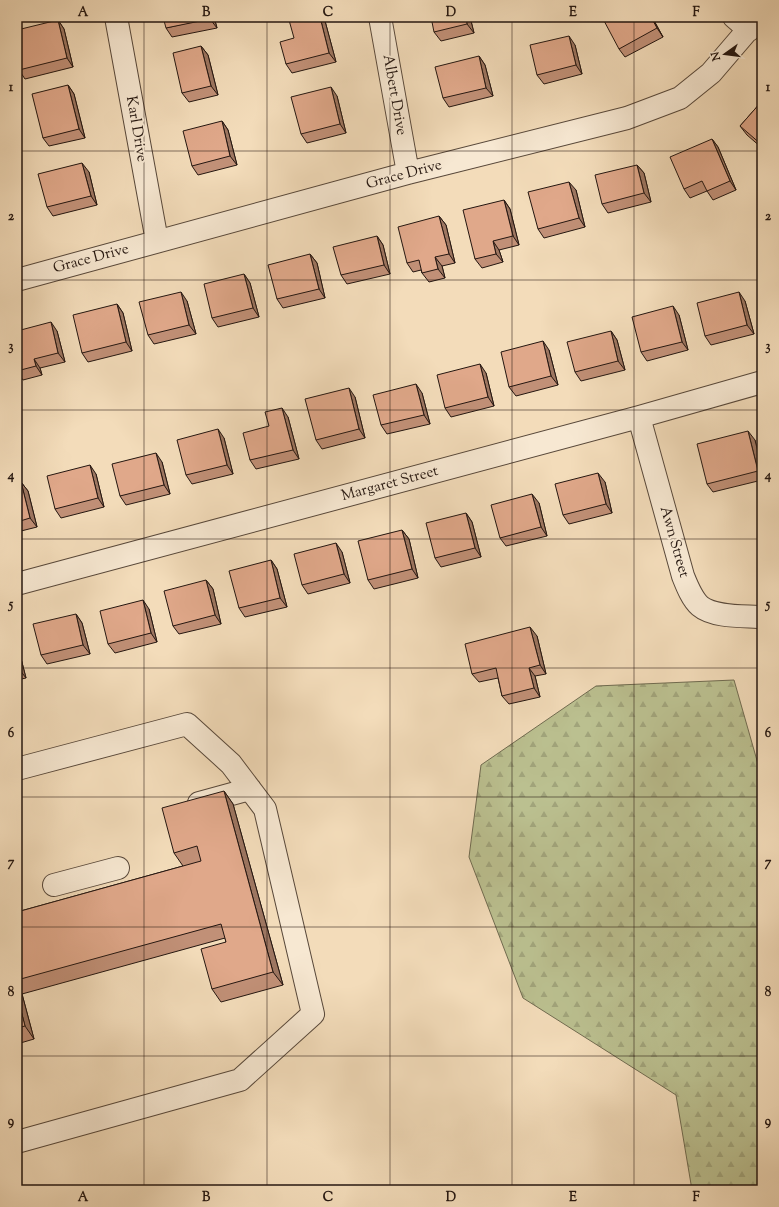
<svg xmlns="http://www.w3.org/2000/svg" width="779" height="1207" font-family="'Sorts Mill Goudy',serif">
<style>
.forest{fill:url(#forest-firs);stroke:#706b50}
.lines{fill:none;stroke-linecap:round;stroke-linejoin:round}
.minor-casing{stroke:#58483a;stroke-width:24}
.minor{stroke:#f7e8d2;stroke-width:22}
.wall{fill:#c19077;stroke:#241610}
.shaded-wall{fill:#9d7661;stroke:#241610}
.building{fill:#e0a88a;stroke:#241610}
.grid{fill:none;stroke:#241610;stroke-width:1;stroke-opacity:0.55}
.labels{text-anchor:middle;dominant-baseline:central;stroke-width:4;stroke-linejoin:round;paint-order:stroke}
.street-label{font-size:15px;fill:#241610;stroke:#f7e8d2}
.neatline{fill:none;stroke:#241610;stroke-width:1.5}
.grid-label{font-size:13px;text-anchor:middle;font-weight:bold;fill:#241610}
</style>
<defs>
<pattern id="forest-firs" width="22" height="20" patternUnits="userSpaceOnUse"><rect width="22" height="20" fill="#bbc090"/><path d="M5 1l3.5 6h-7zM16 11l3.5 6h-7z" fill="#a1a47b"/></pattern>
</defs>
<rect width="100%" height="100%" fill="#f3dcba"/>
<filter id="stains"><feTurbulence type="fractalNoise" baseFrequency=".005" numOctaves="4"/><feColorMatrix values="0 0 0 0 .2 0 0 0 0 .09 0 0 0 0 .02 0 0 0 .5 -.17"/></filter>
<radialGradient id="worn" r=".72"><stop offset=".6" stop-color="#630" stop-opacity="0"/><stop offset="1" stop-color="#630" stop-opacity=".3"/></radialGradient>
<path class="forest" d="M734,680L762,778V1190H692L676,1095L523,998L469,857L481,765L596,686Z"/>
<g class="lines">
<g class="minor-casing">
<path id="minor" d="M116,17L157,241
M380,17L408,173
M734,17L749,30
M17,280L408,173L627,118L680,98L711,73L759,17
M639,417L683,576C687,586 692,599 700,606C713,617 742,616 758,617
M17,584L639,417L762,382
M17,769L187,724L231,764L265,809L313,1014L240,1080L17,1142
M199,803L250,789
M54,885L118,868"/>
</g>
<use href="#minor" class="minor"/>
</g>
<path class="wall" d="M214,17L217,28L172,37L166,28Z
M470,17L474,33L441,41L434,32Z
M652,17L663,37L625,57L619,49Z
M58,20L64,29L73,67L25,79L19,70Z
M325,21L336,62L292,73L286,64L294,38Z
M575,45L582,74L544,84L537,75Z
M201,46L208,55L218,95L189,102L182,93Z
M479,56L485,65L493,96L449,107L443,98Z
M68,85L74,94L85,138L49,146L43,138Z
M337,96L346,133L307,143L301,134Z
M762,101V148L747,135L740,126Z
M222,121L228,130L237,165L198,175L192,166Z
M712,139L718,147L736,190L713,200L707,191L690,198L684,189Z
M637,165L644,173L651,202L608,213L602,204Z
M89,172L97,205L53,216L47,207Z
M576,190L585,227L544,238L538,229Z
M504,200L510,209L519,245L499,250L503,262L482,268L475,259Z
M439,216L446,225L455,263L442,266L445,278L429,282L422,273L421,270L413,272L407,263Z
M377,236L383,245L390,274L347,284L341,275Z
M310,254L317,263L325,298L283,308L277,299Z
M244,274L250,283L259,317L218,327L212,318Z
M187,301L196,334L154,344L148,335Z
M745,301L754,334L711,345L705,336Z
M117,304L123,313L132,351L88,362L82,353Z
M679,315L688,350L647,361L641,352Z
M17,331H57L65,362L40,368L42,375L23,380L17,372Z
M611,331L617,340L625,370L581,381L575,372Z
M549,350L558,385L516,396L509,387Z
M486,373L494,406L451,417L445,408Z
M422,393L430,424L387,434L381,425Z
M355,397L365,438L322,449L316,440Z
M288,417L299,459L256,469L250,460L269,426Z
M224,438L233,474L192,484L186,475Z
M755,440L762,469V480L713,492L707,484Z
M162,462L170,494L126,505L120,496Z
M96,474L104,507L61,518L55,509Z
M21,482L28,491L37,527L17,532V483Z
M605,482L612,513L569,524L563,515Z
M539,503L547,536L506,546L500,538Z
M466,513L472,522L481,557L441,567L435,558Z
M402,530L409,539L418,578L374,589L368,580Z
M342,552L350,583L308,594L302,585Z
M271,560L277,569L287,607L245,617L239,608Z
M206,580L213,589L221,624L179,634L173,626Z
M149,609L157,642L115,653L108,644Z
M76,614L82,623L90,654L47,664L41,655Z
M537,636L546,674L535,676L540,697L509,704L502,696L498,678L479,682L472,674Z
M17,643L26,678L17,680Z
M224,791L233,804L283,985L221,1002L212,989L226,942L225,938L22,994L34,1039L17,1044V912L183,866L174,853Z"/>
<path class="shaded-wall" d="M210,17H214L217,28L210,19Z
M320,17H323L325,21L336,62L329,53Z
M466,17H470L474,33L467,24Z
M651,17H652L663,37L657,28Z
M58,20L64,29L73,67L67,58Z
M569,36L575,45L582,74L576,65Z
M201,46L208,55L218,95L211,86Z
M479,56L485,65L493,96L486,88Z
M68,85L74,94L85,138L79,129Z
M331,87L337,96L346,133L340,124Z
M222,121L228,130L237,165L230,156Z
M712,139L718,147L736,190L730,181Z
M82,163L89,172L97,205L91,196Z
M637,165L644,173L651,202L644,193Z
M569,182L576,190L585,227L579,218Z
M504,200L510,209L519,245L513,236Z
M439,216L446,225L455,263L449,254Z
M377,236L383,245L390,274L384,265Z
M493,241L499,250L503,262L496,254Z
M310,254L317,263L325,298L319,289Z
M435,257L442,266L445,278L438,269Z
M244,274L250,283L259,317L253,308Z
M181,292L187,301L196,334L189,325Z
M739,292L745,301L754,334L747,325Z
M117,304L123,313L132,351L126,342Z
M673,306L679,315L688,350L682,342Z
M51,322L57,331L65,362L58,353Z
M611,331L617,340L625,370L618,361Z
M543,341L549,350L558,385L551,376Z
M34,359L40,368L42,375L36,366Z
M480,364L486,373L494,406L488,397Z
M416,384L422,393L430,424L424,415Z
M349,388L355,397L365,438L359,429Z
M282,408L288,417L299,459L293,450Z
M218,429L224,438L233,474L227,465Z
M748,431L755,440L762,469V476L758,471Z
M156,453L162,462L170,494L164,485Z
M90,465L96,474L104,507L98,498Z
M598,473L605,482L612,513L606,504Z
M21,482L28,491L37,527L30,518Z
M532,494L539,503L547,536L541,527Z
M466,513L472,522L481,557L475,548Z
M402,530L409,539L418,578L412,569Z
M336,543L342,552L350,583L344,574Z
M271,560L277,569L287,607L280,598Z
M206,580L213,589L221,624L215,615Z
M143,600L149,609L157,642L151,633Z
M76,614L82,623L90,654L83,645Z
M530,627L537,636L546,674L540,665Z
M17,643L26,678L19,669L17,659Z
M529,668L535,676L540,697L534,688Z
M224,791L233,804L283,985L273,972Z
M17,987L22,994L34,1039L25,1026L17,995Z"/>
<path class="building" d="M163,17H210V19L166,28Z
M300,17H320L329,53L286,64L280,42L294,38L289,20Z
M431,17H466L467,24L434,32Z
M602,17H651L657,28L619,49Z
M58,20L67,58L19,70L17,64V30Z
M569,36L576,65L537,75L530,45Z
M201,46L211,86L182,93L173,53Z
M479,56L486,88L443,98L435,67Z
M68,85L79,129L43,138L32,94Z
M331,87L340,124L301,134L291,97Z
M762,101V145L740,126Z
M222,121L230,156L192,166L183,131Z
M712,139L730,181L707,191L702,181L684,189L670,157Z
M82,163L91,196L47,207L38,174Z
M637,165L644,193L602,204L595,175Z
M569,182L579,218L538,229L528,192Z
M504,200L513,236L493,241L496,254L475,259L463,210Z
M439,216L449,254L435,257L438,269L422,273L419,260L407,263L398,227Z
M377,236L384,265L341,275L333,247Z
M310,254L319,289L277,299L268,265Z
M244,274L253,308L212,318L204,284Z
M181,292L189,325L148,335L139,302Z
M739,292L747,325L705,336L697,303Z
M117,304L126,342L82,353L73,315Z
M673,306L682,342L641,352L632,317Z
M51,322L58,353L34,359L36,366L17,371V331Z
M611,331L618,361L575,372L567,342Z
M543,341L551,376L509,387L501,352Z
M480,364L488,397L445,408L437,375Z
M416,384L424,415L381,425L373,395Z
M349,388L359,429L316,440L305,399Z
M282,408L293,450L250,460L243,433L269,426L265,412Z
M218,429L227,465L186,475L177,440Z
M748,431L758,471L707,484L697,444Z
M156,453L164,485L120,496L112,464Z
M90,465L98,498L55,509L47,476Z
M598,473L606,504L563,515L555,484Z
M21,482L30,518L17,522V483Z
M532,494L541,527L500,538L491,505Z
M466,513L475,548L435,558L426,523Z
M402,530L412,569L368,580L358,541Z
M336,543L344,574L302,585L294,554Z
M271,560L280,598L239,608L229,571Z
M206,580L215,615L173,626L164,591Z
M143,600L151,633L108,644L100,611Z
M76,614L83,645L41,655L33,624Z
M530,627L540,665L529,668L534,688L502,696L496,668L472,674L465,644Z
M17,659L19,669H17Z
M224,791L273,972L212,989L201,949L226,942L221,924L17,980V912L201,861L197,846L174,853L162,808Z
M17,995L25,1026L17,1028Z"/>
<path class="grid" d="M144,17V1190M267,17V1190M390,17V1190M512,17V1190M634,17V1190M17,151H762M17,280H762M17,410H762M17,539H762M17,668H762M17,797H762M17,927H762M17,1056H762"/>
<g class="labels">
<g class="street-label">
<text transform="translate(394 95) rotate(80)">Albert Drive</text>
<text transform="translate(136 129) rotate(80)">Karl Drive</text>
<text transform="translate(404 175) rotate(-15)">Grace Drive</text>
<text transform="translate(91 259) rotate(-15)">Grace Drive</text>
<text transform="translate(390 484) rotate(-15)">Margaret Street</text>
<text transform="translate(674 542) rotate(74)">Awn Street</text>
</g>
</g>
<rect width="779" height="1207" fill="none" stroke="#f3dcba" stroke-width="44"/>
<g transform="translate(725 54) rotate(256)" stroke="#f7e8d2" stroke-width="3" paint-order="stroke">
<path d="M0-3L7 15L0 10L-7 15Z" fill="#241610"/>
<text y="-6" font-size="11" font-weight="bold" text-anchor="middle" fill="#241610">N</text>
</g>
<rect x="22" y="22" width="735" height="1163" class="neatline"/>
<g class="grid-label">
<text x="83" y="16">A</text>
<text x="206" y="16">B</text>
<text x="328" y="16">C</text>
<text x="451" y="16">D</text>
<text x="573" y="16">E</text>
<text x="696" y="16">F</text>
<text x="11" y="91">1</text>
<text x="768" y="91">1</text>
<text x="11" y="220">2</text>
<text x="768" y="220">2</text>
<text x="11" y="350">3</text>
<text x="768" y="350">3</text>
<text x="11" y="479">4</text>
<text x="768" y="479">4</text>
<text x="11" y="608">5</text>
<text x="768" y="608">5</text>
<text x="11" y="737">6</text>
<text x="768" y="737">6</text>
<text x="11" y="866">7</text>
<text x="768" y="866">7</text>
<text x="11" y="996">8</text>
<text x="768" y="996">8</text>
<text x="11" y="1125">9</text>
<text x="768" y="1125">9</text>
<text x="83" y="1201">A</text>
<text x="206" y="1201">B</text>
<text x="328" y="1201">C</text>
<text x="451" y="1201">D</text>
<text x="573" y="1201">E</text>
<text x="696" y="1201">F</text>
</g>
<rect width="100%" height="100%" filter="url(#stains)"/>
<rect width="100%" height="100%" fill="url(#worn)"/>
</svg>
